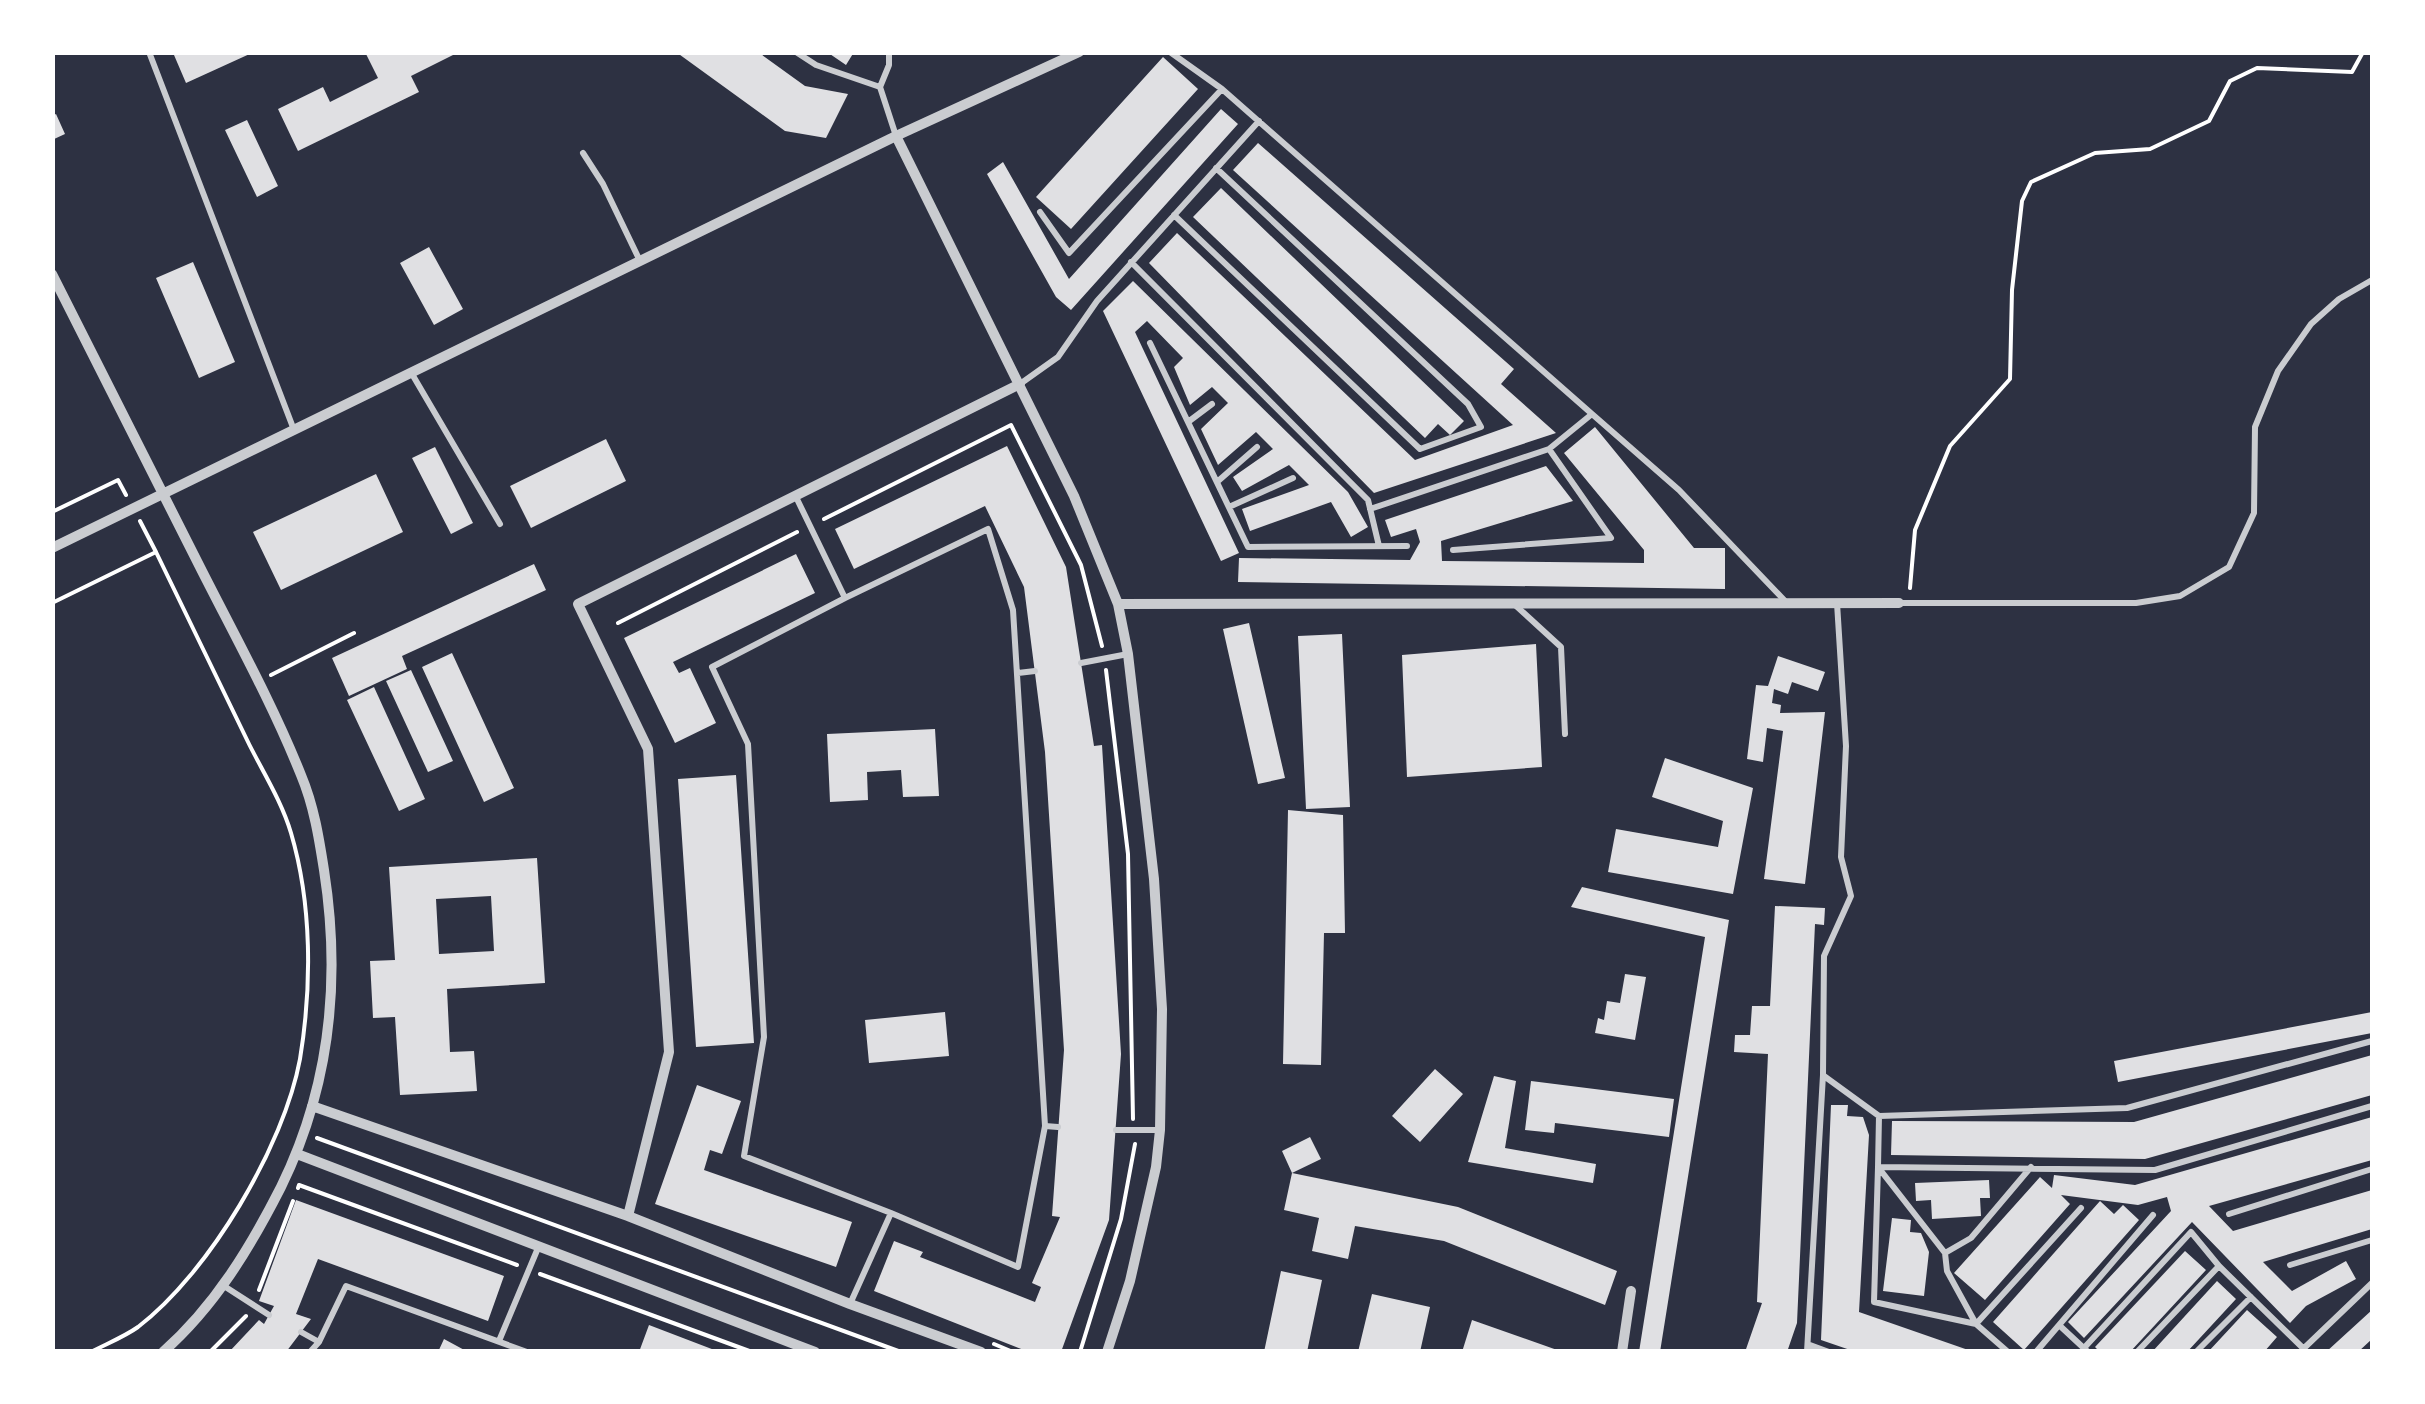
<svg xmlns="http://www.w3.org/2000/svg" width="2425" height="1404" font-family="'IBM Plex Serif',serif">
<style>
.building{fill:#e0e0e3;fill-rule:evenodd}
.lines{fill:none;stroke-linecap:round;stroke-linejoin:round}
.path{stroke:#fff;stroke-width:4}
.service{stroke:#caccd0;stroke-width:6}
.minor{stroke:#caccd0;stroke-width:10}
</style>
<rect width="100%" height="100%" fill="#2d3142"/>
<path class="building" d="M181,52H254L186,83L174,55Z
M365,52H459L411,76L419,92L298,151L278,109L323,87L330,102L378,78Z
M676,52H758L805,86L848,94L826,138L785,131Z
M827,52H854L846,65Z
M1163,57L1198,89L1071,229L1036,197Z
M1221,109L1238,124L1071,310L1056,297L987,174L1003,162L1069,279Z
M56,114L65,134L52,140V116Z
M247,120L278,186L257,197L225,130Z
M1258,143L1514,369L1501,384L1556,433L1374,493L1149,263L1177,233L1415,460L1513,425L1233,170Z
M1221,188L1464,421L1450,435L1438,424L1425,438L1193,217Z
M429,247L463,309L434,325L400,263Z
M193,262L235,362L199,378L156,278Z
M1133,281L1348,492L1368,527L1351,537L1331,502L1250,531L1242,509L1309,485L1289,465L1242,491L1233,477L1273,449L1256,432L1218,465L1201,429L1228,403L1212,387L1190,405L1174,367L1183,358L1147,321L1135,332L1239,553L1221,561L1103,311Z
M1595,427L1694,548H1725V589L1238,582L1239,558L1410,560L1420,542L1416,529L1391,537L1385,520L1546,466L1573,501L1441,541L1442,561L1644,563V550L1564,453Z
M606,439L626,481L531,528L510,486Z
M1007,446L1066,567L1094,746L1102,745L1121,1054L1109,1220L1061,1352H1029L874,1291L894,1241L923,1252L920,1257L1035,1302L1041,1287L1032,1283L1060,1217L1052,1216L1064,1050L1045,752L1024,587L985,506L854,569L835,529Z
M435,447L473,523L451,534L412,458Z
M376,474L403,532L281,590L253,532Z
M796,554L815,593L673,662L679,673L690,668L716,723L675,743L624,638Z
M534,564L546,590L402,656L407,669L349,696L332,658Z
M1249,623L1285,778L1258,784L1223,629Z
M1342,634L1350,807L1306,809L1298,636Z
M1536,644L1542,767L1407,777L1402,655Z
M452,653L514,788L484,802L422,667Z
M1778,656L1825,672L1818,691L1792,682L1788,694L1774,689L1772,703L1781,705L1780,713L1825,712L1805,884L1764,879L1783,731L1767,728L1763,762L1747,759L1756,685L1768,686Z
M411,670L453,761L428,772L386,681Z
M374,687L425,799L399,811L347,700Z
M935,729L939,796L903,797L901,770L867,772L868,800L830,802L827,734Z
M1665,758L1753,788L1733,894L1608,872L1616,829L1718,847L1723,821L1652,797Z
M736,775L754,1043L696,1047L678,779Z
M1288,810L1343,815L1345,933H1324L1321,1065L1283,1064Z
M537,858L545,983L447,989L450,1052L474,1051L477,1091L400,1095L395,1017L373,1018L370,961L395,960L389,867ZM491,896L494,951L439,954L436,899Z
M1582,887L1729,920L1660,1352H1639L1705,937L1571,907Z
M1775,906L1825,908L1824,925L1815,924L1797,1323L1787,1352H1745L1762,1303L1757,1302L1768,1054L1734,1052L1735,1035H1750L1752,1006H1770Z
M1625,974L1646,977L1635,1040L1595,1033L1598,1018L1604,1020L1607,1001L1620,1003Z
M945,1012L949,1056L869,1063L865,1020Z
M2372,1012V1033L2118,1082L2114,1061Z
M2372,1055V1095L2145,1159L1891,1155L1892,1121L2134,1122Z
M1435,1069L1463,1094L1420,1142L1392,1116Z
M1494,1076L1516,1081L1505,1148L1596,1164L1593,1183L1468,1162Z
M1531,1081L1674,1099L1669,1137L1555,1123L1554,1133L1525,1130Z
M697,1085L741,1101L722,1154L710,1150L704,1170L852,1222L836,1267L655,1204Z
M1831,1105H1848L1847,1116L1863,1117L1869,1135L1859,1312L1974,1352H1856L1821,1340Z
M2372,1117V1160L2209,1206L2233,1231L2372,1190V1229L2263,1262L2292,1291L2346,1261L2356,1279L2306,1306L2290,1323L2192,1222L2084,1338L2068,1322L2171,1211L2167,1197L2138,1205L2061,1195L2070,1204L1985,1300L1954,1273L2040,1177L2052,1188L2054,1175L2135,1185Z
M1310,1137L1321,1159L1292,1173L1282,1151Z
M1292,1173L1458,1207L1617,1271L1605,1305L1444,1241L1355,1226L1348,1259L1312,1251L1319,1218L1284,1210Z
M1989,1180L1990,1198H1980L1981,1216L1932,1219L1931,1200L1916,1201L1915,1183Z
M296,1200L504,1276L488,1321L318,1259L296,1314L311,1319L286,1352H229L259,1320L264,1324L274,1306L259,1301Z
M2100,1201L2114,1214L2123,1205L2139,1220L2024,1350L1993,1322Z
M1892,1218L1911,1220L1910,1232L1921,1233L1929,1252L1924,1296L1883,1291Z
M2185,1251L2206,1270L2130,1352H2100L2095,1347Z
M1281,1271L1322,1280L1307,1352H1264Z
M2217,1281L2236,1299L2187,1352H2152Z
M1372,1294L1430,1307L1420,1352H1358Z
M2247,1310L2277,1337L2264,1352H2208Z
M2372,1310V1339L2358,1352H2326Z
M1472,1320L1560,1351V1352H1462Z
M649,1325L717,1351V1352H639Z
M444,1339L468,1352H438Z"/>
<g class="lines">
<path class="path" d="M52,512L118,480L126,495
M824,519L1011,425L1081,565L1102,646
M140,521L156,552
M1910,588L1915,530L1950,446L2010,379L2012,290L2022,201L2031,182L2095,153L2150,149L2209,121L2230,81L2257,68L2352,72L2363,52
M52,603L156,552C187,616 218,680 249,744C263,772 282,802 291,833C312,904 312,986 300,1059C284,1146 209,1273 138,1327C124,1337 106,1344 91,1352
M618,623L797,532
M1106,670L1128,854L1133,1119
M271,675L354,633
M317,1138L901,1352
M298,1188L299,1185L517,1265
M540,1274L752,1352
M259,1290L293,1201
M994,1344L1013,1352
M210,1352L246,1316
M1080,1352L1121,1219L1135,1144"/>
<path class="service" d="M149,52L294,430
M796,52L816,65L880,87L896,136
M1170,52L1222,89L1592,414
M880,87L889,65V52
M583,153L603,184L640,261
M1040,212L1069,253L1222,89
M1174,215L1420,449L1481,427L1468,404L1216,168
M1131,262L1368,500L1379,546
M1150,343L1248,547L1407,546
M412,374L500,524
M1020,384L1058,357L1097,301L1259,121
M1188,422L1212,404
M1549,449L1592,414L1679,490L1786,602
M1217,482L1257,447
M796,497L845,598L712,667L748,744L764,1037L744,1156L891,1213
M1229,507L1293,478
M1370,509L1549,449L1611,538L1453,550
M845,598L988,529L1013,610L1045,1126L1018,1267L891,1213L850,1304
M1899,603H2136L2180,596L2229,567L2254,513L2255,427L2278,371L2311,324L2339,299L2372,280
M1514,604L1561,647L1565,734
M1081,663L1128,654
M1018,673L1035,671
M1824,1076L1879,1116L1878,1167L1945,1253L1947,1271L1976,1324L2008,1352
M1879,1116L2127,1108L2372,1041
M1045,1126L1058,1127
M1116,1130H1159
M2081,1208L1976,1324L1874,1302L1878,1167L2155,1170L2372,1106
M2229,1214L2372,1169
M1945,1253L1971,1238L2031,1167
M2290,1265L2372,1240
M224,1286L269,1315
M2059,1325L2088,1352
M301,1332L319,1342L310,1352
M499,1341L538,1248
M319,1342L346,1286L527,1352
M1810,1345L1829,1352
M2084,1348L2191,1232L2219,1266L2307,1352
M1807,1352L1823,1075L1824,956L1851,896L1841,857L1846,746L1837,603
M2036,1352L2153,1215
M2137,1352L2219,1266
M2196,1352L2251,1297
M2300,1352L2372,1283"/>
<path class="minor" d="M896,136L1074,496L1118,604L1128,654L1154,879L1162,1009L1160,1130L1156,1167L1130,1281L1107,1352
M52,274C102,373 152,472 202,571C236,638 273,705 301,775C314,806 319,838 324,870C341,979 330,1087 281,1187C250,1248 215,1306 163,1352
M52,548L896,136L1079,52
M1118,604L1899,603
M312,1106L628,1216L850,1304L981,1352
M297,1154L815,1352
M628,1216L669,1052L648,749L578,604L1020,384
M1622,1352L1631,1291"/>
</g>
<rect width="2425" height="1404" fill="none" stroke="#ffffff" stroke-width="110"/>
</svg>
